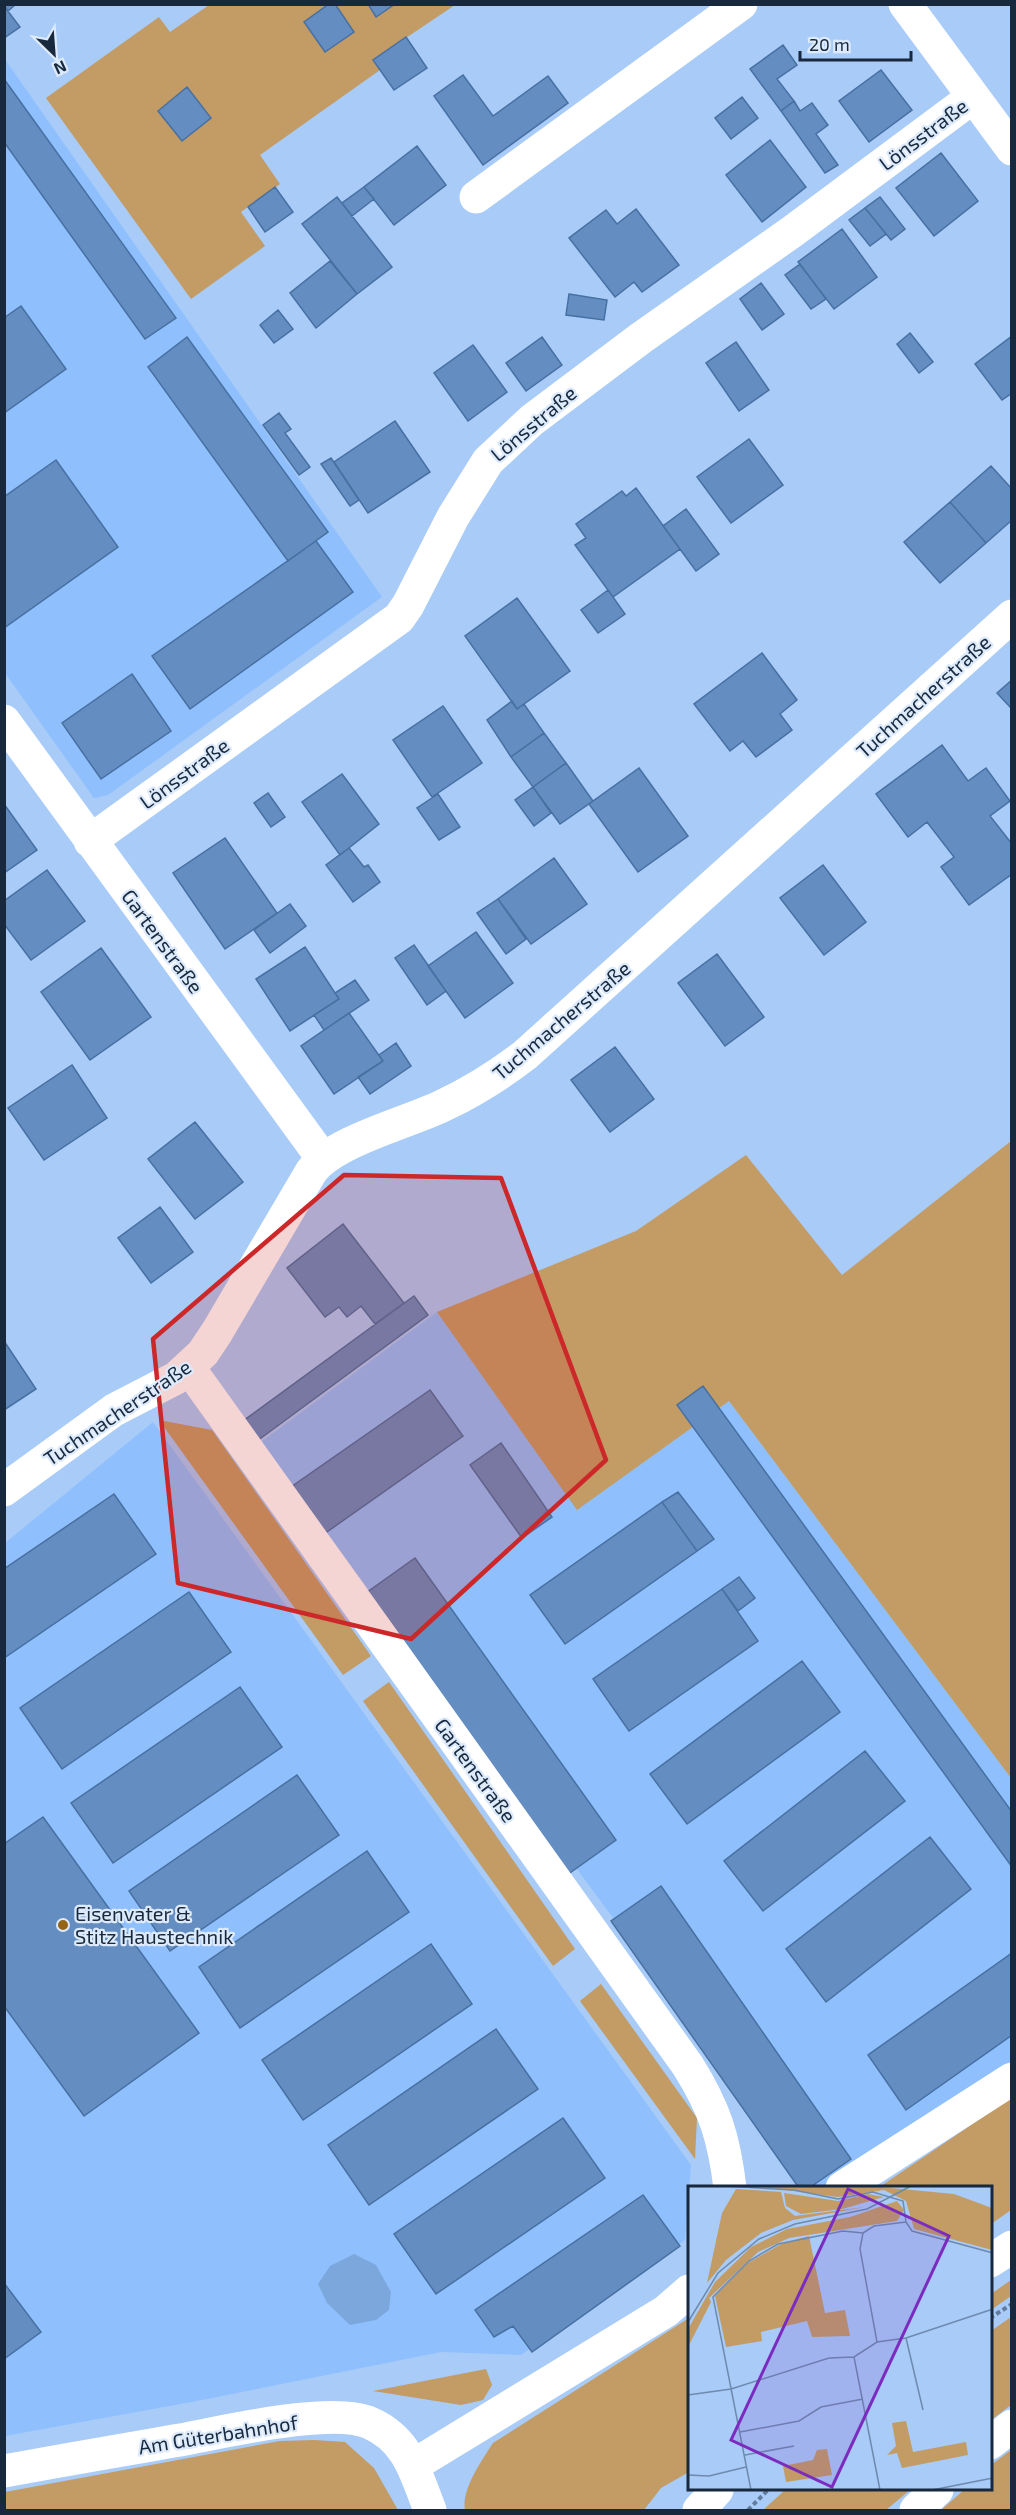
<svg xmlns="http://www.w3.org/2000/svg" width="1016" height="2515" font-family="'Exo 2',sans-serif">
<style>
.built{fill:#8fc0fd}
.green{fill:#c29b65}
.water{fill:#7ca7dc}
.building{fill:#648dc1;stroke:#4770a2;stroke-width:1.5}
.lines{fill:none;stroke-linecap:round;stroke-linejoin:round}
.path{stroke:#627c9d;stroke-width:4;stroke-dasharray:4.5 3;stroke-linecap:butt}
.minor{stroke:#fff;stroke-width:33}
.major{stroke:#fff;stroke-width:33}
.marked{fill:#cc2829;fill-opacity:0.2;stroke:#cc2829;stroke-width:4.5;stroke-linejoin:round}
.poi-dot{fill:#956515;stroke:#ddeafb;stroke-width:2}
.labels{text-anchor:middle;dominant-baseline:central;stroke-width:4.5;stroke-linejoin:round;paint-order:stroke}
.street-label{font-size:20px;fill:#18293e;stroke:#ddeafb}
.poi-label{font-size:20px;fill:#18293e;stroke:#ddeafb;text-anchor:start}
.inset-road{fill:none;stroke:#6e8aae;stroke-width:1.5}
.view{fill:#7b2cbf;fill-opacity:0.15;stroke:#7b2cbf;stroke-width:3}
.inset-edge{fill:none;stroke:#18293e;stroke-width:3}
</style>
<rect width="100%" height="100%" fill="#a8cbf8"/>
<path class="built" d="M4,58L382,597L108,795L94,798L5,673Z
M437,1312L577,1509L729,1401L1011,1778V2068L823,2188H814L260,1443Z
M153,1422L691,2165L685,2240L521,2355L441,2352L197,2401L5,2436V1543Z"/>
<path class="green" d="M209,5H455L373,60L380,70L260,155L280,184L241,212L265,246L191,299L46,98L159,17L170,32Z
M1011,1141V1778L729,1401L577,1510L437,1312L636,1231L746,1155L842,1275Z
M159,1420L212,1430L371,1656L343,1675Z
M389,1682L575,1949L553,1966L363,1701Z
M601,1984L697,2118L695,2159L580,2001Z
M1011,2098V2210L991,2224L990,2188H878Z
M1011,2280V2296L991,2310V2294Z
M1011,2317V2405L991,2420V2331Z
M689,2318V2472L661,2488L644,2510H465C461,2490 482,2460 493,2443Z
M486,2369L492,2385L483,2400L461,2405L373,2391Z
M315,2440L345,2442L374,2468L398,2510H5V2492L280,2441Z
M1011,2450V2510H941L964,2490H990L991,2465Z
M785,2490H910L886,2510H763Z"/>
<path class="water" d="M354,2254L376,2265L391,2292L389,2310L376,2320L350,2325L327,2303L318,2284L330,2266Z"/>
<path class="building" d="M4,4H16L8,11Z
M329,4H335L354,32L325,52L304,22Z
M368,4H395L376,17Z
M4,6L20,27L4,38Z
M406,37L427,68L394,90L373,60Z
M783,45L797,65L777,79L794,101L781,111L750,69Z
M881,70L912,110L869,142L839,101Z
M463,75L493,116L548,76L568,103L483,165L434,96Z
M4,79L176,318L145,339L4,142Z
M187,87L211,118L182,141L158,111Z
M742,97L758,118L731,139L715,118Z
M794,101L800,111L812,103L828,125L816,134L838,165L825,173L781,111Z
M770,140L806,187L762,222L726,175Z
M417,146L446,185L394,225L364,187Z
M941,153L978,201L934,236L896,188Z
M275,187L293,212L265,232L248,207Z
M364,187L374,199L352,216L342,203Z
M337,197L392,267L357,294L302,224Z
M880,197L905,229L891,240L865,208Z
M865,208L886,234L870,246L849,220Z
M636,209L679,265L642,292L634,282L615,297L569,238L606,210L617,224Z
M842,229L877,277L834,309L798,262Z
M330,261L357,294L316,328L290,293Z
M800,264L826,299L811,309L785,275Z
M761,283L784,314L762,330L740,299Z
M569,294L607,300L604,320L566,315Z
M21,306L66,369L4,413V318Z
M278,310L293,329L274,343L260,325Z
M910,333L933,362L919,373L897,344Z
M1012,336V393L1002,400L975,364Z
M187,337L328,532L288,561L148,367Z
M542,337L562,365L526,391L506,363Z
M736,342L769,390L739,411L706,363Z
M473,345L507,392L468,421L434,373Z
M279,413L291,429L285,433L310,467L299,475L263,425Z
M395,421L430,472L368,513L334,462Z
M749,439L783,485L731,523L697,477Z
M331,458L359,500L350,506L321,464Z
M56,460L118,547L4,628V497Z
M991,466L1012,489V520L986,543L950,502Z
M636,488L680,549L613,597L575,545L586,538L576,524L622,491L626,496Z
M950,502L986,543L940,583L904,542Z
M686,509L719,554L696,571L663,526Z
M316,541L353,592L190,709L152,656Z
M608,590L625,614L598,633L581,610Z
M517,598L570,671L517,709L465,636Z
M762,653L797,700L780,714L792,730L756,757L743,741L730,751L694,704Z
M132,674L171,731L101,779L62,723Z
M1012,680V709L997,693Z
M512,701L517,709L524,704L544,733L511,757L487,720Z
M443,706L482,763L432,797L393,740Z
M544,733L566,763L533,787L511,757Z
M942,745L968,781L986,768L1010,801L990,816L1012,844V874L969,905L941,867L954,857L927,822L908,837L876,794Z
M566,763L593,801L560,824L533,787Z
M639,768L688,836L638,872L589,804Z
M342,774L379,824L340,855L302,802Z
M533,787L551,813L534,826L515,800Z
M268,793L285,817L271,827L254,803Z
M438,794L460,827L439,840L417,808Z
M4,804L37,850L4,873Z
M225,838L277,913L225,949L173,873Z
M349,848L364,867L368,865L380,882L353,902L326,865Z
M554,858L587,904L531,944L498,899Z
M823,865L866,922L824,955L780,898Z
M47,870L85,921L31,960L4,924V901Z
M498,899L526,939L506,954L477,913Z
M290,904L306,926L270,953L254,930Z
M476,932L513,983L465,1018L428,966Z
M414,945L446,991L427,1005L395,958Z
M305,947L339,999L290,1031L256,979Z
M101,948L151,1017L90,1060L41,992Z
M717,954L764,1017L725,1046L678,983Z
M355,980L369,1000L324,1030L314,1015L339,999L335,993Z
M349,1013L383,1061L334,1094L301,1046Z
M396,1043L411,1066L370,1094L358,1077L383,1061L379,1055Z
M615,1047L654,1099L610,1132L571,1080Z
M72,1065L107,1118L44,1160L8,1108Z
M195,1122L243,1182L195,1219L148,1159Z
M160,1207L193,1252L151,1283L118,1238Z
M343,1224L404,1303L375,1324L361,1306L347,1317L339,1307L325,1317L287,1268Z
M414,1296L428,1315L257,1441L243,1421Z
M4,1341L36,1389L4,1410Z
M703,1386L1012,1812V1867L677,1405Z
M430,1390L463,1436L324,1534L291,1487Z
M501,1443L552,1517L522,1538L470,1465Z
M678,1492L714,1539L697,1551L662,1502Z
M114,1494L156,1554L4,1658V1569Z
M662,1502L697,1551L565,1644L530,1595Z
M415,1558L616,1840L567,1875L366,1593Z
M739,1577L755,1598L738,1611L722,1589Z
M722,1589L758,1641L629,1731L593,1679Z
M189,1592L231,1652L62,1769L20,1708Z
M802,1661L840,1712L687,1824L650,1774Z
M240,1687L282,1747L113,1863L71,1803Z
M865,1751L905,1801L763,1911L724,1861Z
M297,1775L339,1835L170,1951L129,1891Z
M43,1817L199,2033L84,2116L4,2006V1844Z
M930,1837L971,1889L826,2002L786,1949Z
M367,1851L409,1912L240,2028L199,1967Z
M661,1886L851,2159L809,2188H799L611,1921Z
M431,1944L472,2004L303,2120L262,2060Z
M1012,1953V2035L906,2110L868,2055Z
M496,2029L538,2089L369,2205L328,2145Z
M563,2118L605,2178L436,2294L394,2234Z
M643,2195L680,2246L532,2352L513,2326L494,2337L475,2310Z
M4,2283L41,2332L4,2359Z"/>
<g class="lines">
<path class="path" d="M990,2318L1012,2304
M748,2510L768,2490"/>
<path class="minor" d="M905,4L1012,149
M476,197L741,4
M4,721L323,1159
M90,841L399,618L408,605L453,517L488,461L532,420L641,338L793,231L973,97
M189,1368L688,2066C715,2109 724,2138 730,2188
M4,1490L114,1410L176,1378L203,1353L217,1332L311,1172C333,1141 407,1123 442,1106C472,1092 499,1075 525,1055L1012,616
M842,2188L1012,2079
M990,2443L1012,2426
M414,2465L666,2311L689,2291
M4,2471C63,2460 122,2450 180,2440C224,2432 332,2406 370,2423C409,2440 416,2475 430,2510
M916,2510L937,2490"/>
<path class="major" d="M990,2261L1012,2247
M699,2510L717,2490"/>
</g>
<path class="marked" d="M344,1175L501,1178L606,1460L411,1639L178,1583L153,1339Z"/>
<circle class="poi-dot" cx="63" cy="1925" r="6"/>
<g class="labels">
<g class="street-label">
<text transform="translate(923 134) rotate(-37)">Lönsstraße</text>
<text transform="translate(533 423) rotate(-40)">Lönsstraße</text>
<text transform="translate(923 696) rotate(-42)">Tuchmacherstraße</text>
<text transform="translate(184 773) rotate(-36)">Lönsstraße</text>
<text transform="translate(163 941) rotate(54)">Gartenstraße</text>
<text transform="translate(561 1020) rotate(-40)">Tuchmacherstraße</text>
<text transform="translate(117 1412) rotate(-34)">Tuchmacherstraße</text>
<text transform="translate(476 1770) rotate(54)">Gartenstraße</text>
<text transform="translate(218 2434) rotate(-9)">Am Güterbahnhof</text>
</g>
<g class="poi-label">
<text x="75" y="1913">Eisenvater &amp;<tspan x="75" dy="23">Stitz Haustechnik</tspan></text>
</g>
</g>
<g transform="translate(688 2186)">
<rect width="304" height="304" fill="#a8cbf8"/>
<path d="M66,0H182L266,8L304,22V64L226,43L218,15L196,4L150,11ZM48,3L93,6L97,22L107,30L177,21L105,34L73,47L38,74L19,97L34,27ZM96,7L150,15L180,8L196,11L154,23L113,28L98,20ZM209,15L216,24L209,35L101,52L70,66L21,112L23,116L0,161V143L27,96L63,61L99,43L162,31ZM121,50L137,127L157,124L162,150L124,151L119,135L73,146L74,155L38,161L27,110L58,78L95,57ZM218,235L225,266L278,256L280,269L214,282L209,267L199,269L208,260L204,237ZM139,263L144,289L98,296L95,280L125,274L129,264Z" fill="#c29b65"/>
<path class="inset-road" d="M37,0L106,4L150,13L185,6L215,15L218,36M218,36L224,45L305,67M175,47L172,63L189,156M175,47L186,40L218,36M0,136L30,87L71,53L107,38L179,23L223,0M218,152L235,224M166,171L192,304M0,209L43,203L141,172L166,171L189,156L218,152L305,123M52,246L111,235L133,221L175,213M57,269L106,260M0,289L21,290L58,281M63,304L25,111L61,75L90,58L155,45L175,47M244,304L305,292"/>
<path class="view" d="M160,3L261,50L144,301L43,254Z"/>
<rect width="304" height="304" class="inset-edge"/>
</g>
<rect width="1016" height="2515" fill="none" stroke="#18293e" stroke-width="12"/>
<g transform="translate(54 54) rotate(155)" stroke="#ddeafb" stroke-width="4.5" paint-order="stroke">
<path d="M0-4.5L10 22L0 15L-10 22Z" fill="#18293e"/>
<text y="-9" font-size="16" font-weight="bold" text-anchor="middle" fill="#18293e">N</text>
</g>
<path d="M800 51v9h111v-9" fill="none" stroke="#18293e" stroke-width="3"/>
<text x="809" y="51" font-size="18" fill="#18293e" stroke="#ddeafb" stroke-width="4.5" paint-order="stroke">20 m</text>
</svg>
